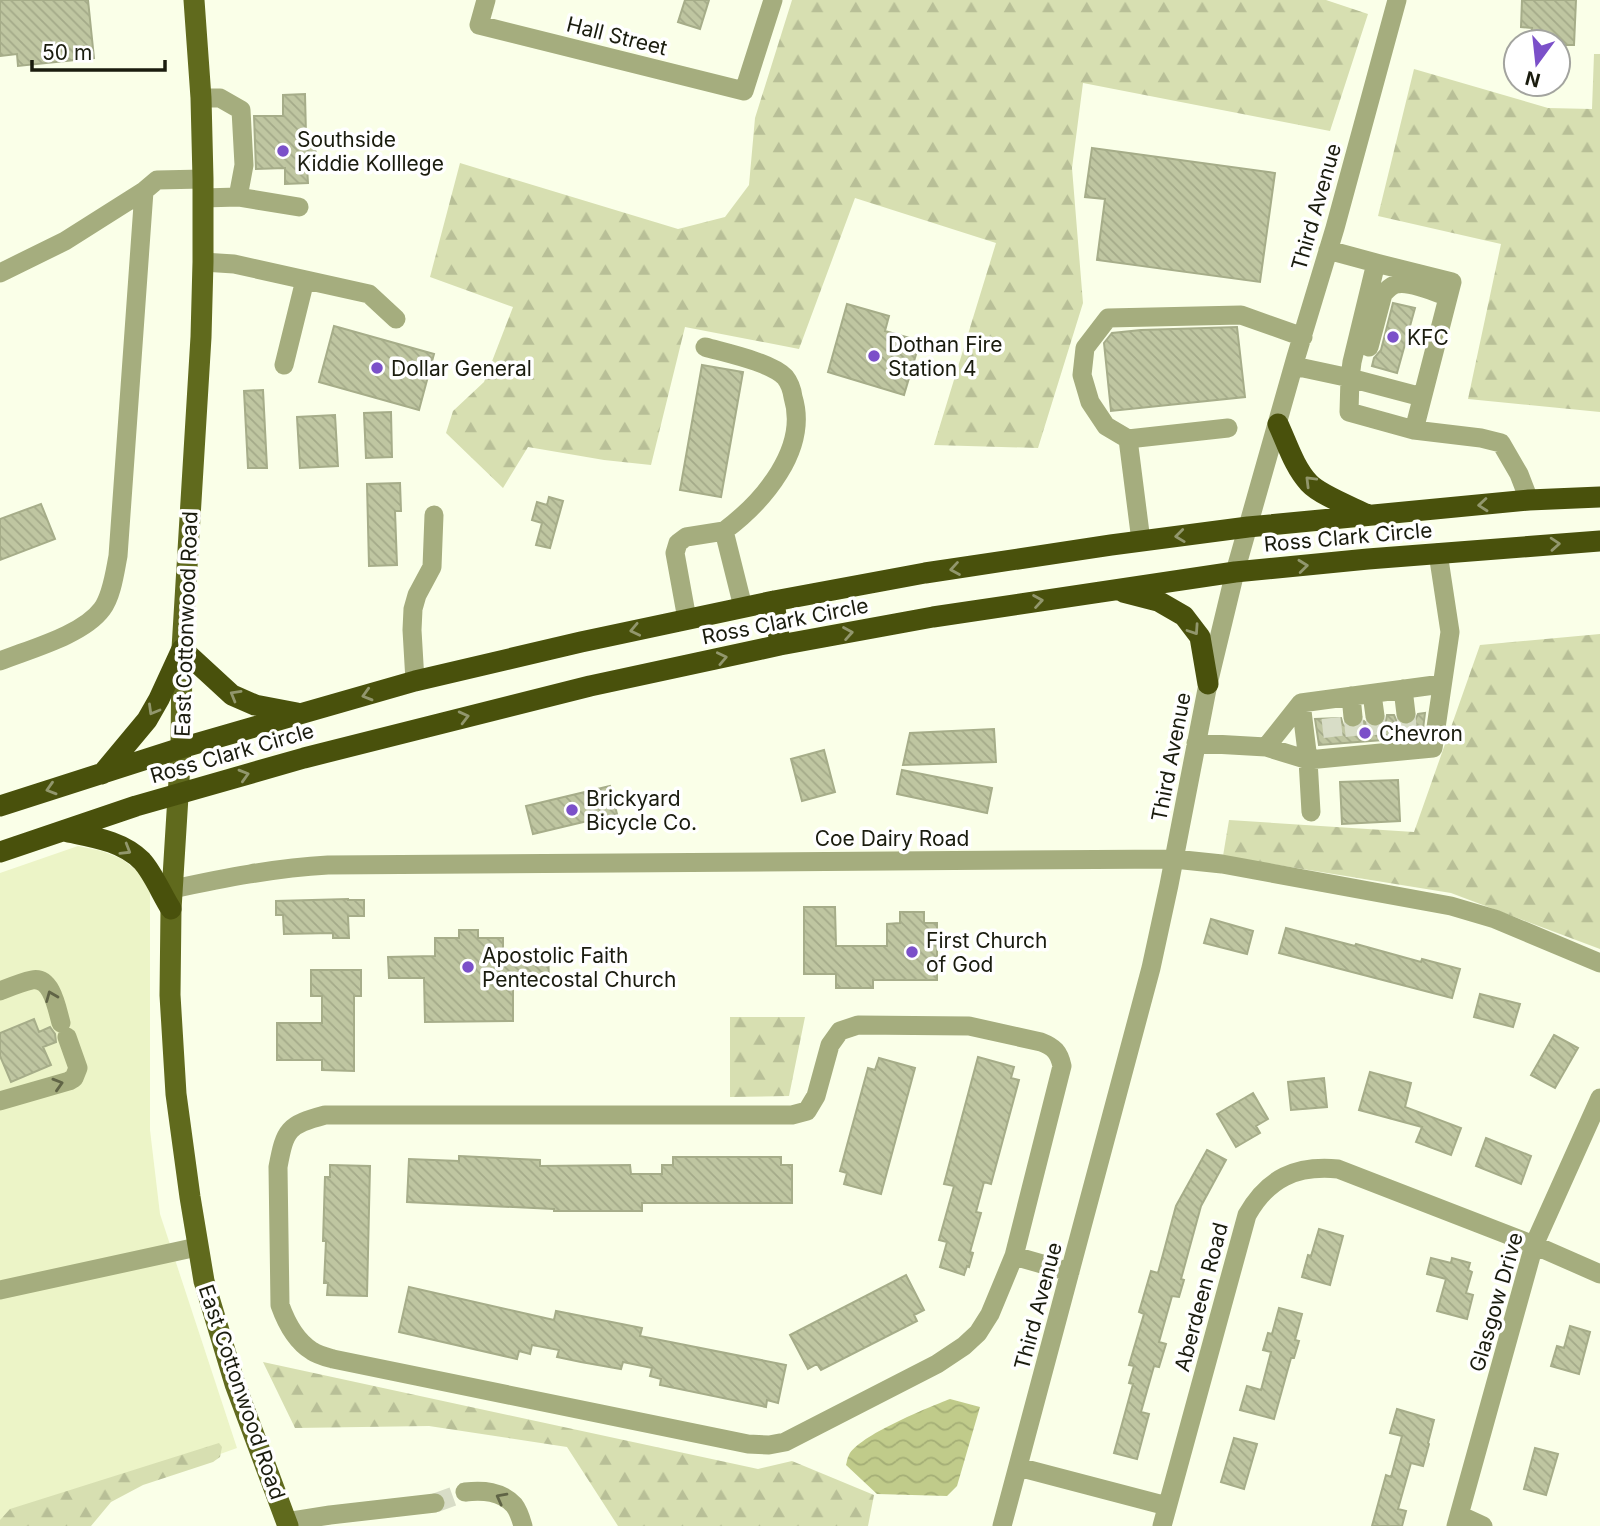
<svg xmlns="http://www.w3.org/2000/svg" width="1600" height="1526" font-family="Inter,sans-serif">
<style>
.built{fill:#ecf4c7}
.forest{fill:url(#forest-firs)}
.water{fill:url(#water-waves)}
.building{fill:url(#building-back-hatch);stroke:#a6ad89;stroke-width:2}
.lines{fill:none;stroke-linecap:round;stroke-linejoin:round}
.minor-tunnel{stroke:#d8ddc7;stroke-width:19;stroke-dasharray:19 10;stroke-linecap:butt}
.minor{stroke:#a5ad7e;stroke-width:19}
.major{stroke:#606a1d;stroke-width:21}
.highway{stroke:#49510c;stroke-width:21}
.oneway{stroke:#92976d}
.oneway2{stroke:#606446}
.poi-dot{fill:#7b50c9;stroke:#fff;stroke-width:2.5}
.labels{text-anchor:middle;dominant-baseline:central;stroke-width:7;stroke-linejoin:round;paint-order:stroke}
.street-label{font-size:21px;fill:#1a1c0e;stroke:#fff}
.poi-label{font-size:21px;fill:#1a1c0e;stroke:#fff;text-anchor:start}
</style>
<defs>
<pattern id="forest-firs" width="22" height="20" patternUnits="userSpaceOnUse" patternTransform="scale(1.75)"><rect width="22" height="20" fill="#d7dfb1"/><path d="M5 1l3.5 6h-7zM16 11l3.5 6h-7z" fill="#b8bf97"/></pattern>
<pattern id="water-waves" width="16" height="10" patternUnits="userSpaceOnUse" patternTransform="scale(1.75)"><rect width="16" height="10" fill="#c0cb8a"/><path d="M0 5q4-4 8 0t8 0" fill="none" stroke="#a4ae76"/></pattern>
<pattern id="building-back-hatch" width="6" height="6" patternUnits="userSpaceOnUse" patternTransform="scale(1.75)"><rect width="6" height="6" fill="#bfc6a1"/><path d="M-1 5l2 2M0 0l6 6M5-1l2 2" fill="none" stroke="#a4aa89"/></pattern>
</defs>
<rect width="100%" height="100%" fill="#faffe8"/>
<path class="built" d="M78,846L102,851L122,859L140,873L150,893V1130L160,1214L237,1448L19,1526H0V873Z"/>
<path class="forest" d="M792,0H1326L1368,14L1330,131L1083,83L1072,168L1083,303L1038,448L934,445L996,243L855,198L799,349L685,327L651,465L604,460L528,447L503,488L446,433L453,411L484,382L513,307L430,277L460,163L678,229L725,217L749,185L755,118Z
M1594,54H1600V412L1468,399L1501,244L1378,216L1414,69L1548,108L1592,109Z
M1600,634V949L1451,893L1223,856L1229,820L1414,832L1480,645Z
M730,1017H805L789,1096L730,1097Z
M263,1362L758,1469L792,1461L874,1495L868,1526H618L567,1447L429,1426L295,1428Z
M219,1443L222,1447L220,1457L213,1462L143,1485L111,1502L91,1526H0V1520L10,1509Z"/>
<path class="water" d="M950,1399L980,1407L957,1486L947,1496L877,1494L846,1465C847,1462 847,1458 849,1455C858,1436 929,1407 950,1399Z"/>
<path class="building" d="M0,0H88L94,58L18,66L17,54L0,56Z
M685,0H709L700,29L678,22Z
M1522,0H1576L1574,45H1558V42H1531L1532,28L1521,27Z
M305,94L306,135L315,134L316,167H307L308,183L285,184V168L256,169L254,116H283V95Z
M1092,148L1275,173L1260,282L1097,260L1105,199L1085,197Z
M1393,303L1415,308L1397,373L1372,366L1374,358L1381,350Z
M847,304L889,316L885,331L920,341L904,395L828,372Z
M334,326L434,354L419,410L319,382Z
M1237,327L1245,397L1111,411L1104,343L1112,333L1141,330Z
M702,365L743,372L721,497L680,490Z
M263,390L267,468H248L244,391Z
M391,412L392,457L366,458L364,413Z
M335,415L338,466L300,468L297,417Z
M400,483L401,511H395L397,565L369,566L367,484Z
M549,497L563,501L550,548L536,545L542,523L532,520L537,502L547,505Z
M41,504L55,539L0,560V519Z
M1425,713L1422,737L1319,745L1315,719L1341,718L1343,725L1349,728L1355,729L1360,727L1364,721L1370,727L1376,728L1383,725L1386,721L1387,715H1394L1397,722L1401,725L1407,726L1414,723L1418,714Z
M994,729L996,762L903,765L910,733Z
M824,750L835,792L802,801L791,759Z
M902,770L992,788L987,813L897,794Z
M1398,780L1400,821L1342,824L1340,782Z
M610,786L617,814L533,834L526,806Z
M348,899V900H364V916H348L349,938H333V933L284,934L283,915H276V901Z
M804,907H835L836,946H887V924L900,923V912H924V923H937V980H873V988H836V974H804Z
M1211,919L1253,931L1247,954L1204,943Z
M1286,928L1355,946L1356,944L1421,962L1422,959L1460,969L1452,998L1279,953Z
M459,930H478V938H503V956H548L549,977H513V1021L425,1022L424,978H389L388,957L435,956V938H459Z
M311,970H361V996H354V1071L322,1070V1060H277V1023H322V996H311Z
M1480,994L1520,1004L1513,1027L1474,1017Z
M34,1019L39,1032L50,1027L55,1034L56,1042L43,1047L51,1065L11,1082L0,1056V1033Z
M1554,1035L1578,1048L1555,1088L1531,1075Z
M978,1057L1014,1067L1011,1078L1019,1080L991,1184L984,1182L976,1212L981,1213L970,1252L973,1253L969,1267L967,1266L964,1275L940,1267L947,1242L939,1240L954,1186L944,1184Z
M879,1058L915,1068L881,1194L844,1184L847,1173L840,1171L868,1068L875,1070Z
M1370,1072L1411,1083L1405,1107L1461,1128L1451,1155L1416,1142L1422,1127L1359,1110Z
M1324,1078L1327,1107L1291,1110L1288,1082Z
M1253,1093L1268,1119L1256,1126L1260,1133L1236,1147L1217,1114Z
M1486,1138L1531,1156L1521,1184L1476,1166Z
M1207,1150L1226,1160L1201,1206L1181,1279L1184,1280L1179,1297L1172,1296L1159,1342L1166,1344L1159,1367L1154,1366L1141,1412L1149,1414L1137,1459L1114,1453L1133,1384L1129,1383L1134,1366L1129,1365L1144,1314L1139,1312L1151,1271L1158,1273L1176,1206Z
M459,1156L540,1160V1166L630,1165L631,1174H662V1165H673V1157H781V1165H792V1203H642V1211H554V1209L407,1202L409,1159L459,1161Z
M330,1165L370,1166L367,1296L327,1295L328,1283H324L326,1241H323L325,1177H330Z
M1319,1229L1343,1236L1330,1285L1302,1277L1308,1255L1311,1256Z
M1431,1258L1451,1263L1452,1258L1470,1263L1468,1270L1472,1272L1466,1293L1473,1295L1467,1319L1437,1311L1446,1279L1427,1274Z
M906,1275L924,1310L914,1315L917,1321L821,1370L817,1364L808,1369L790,1335Z
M409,1287L554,1320L556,1311L642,1328L640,1336L786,1365L778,1403L767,1400L766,1407L660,1385L661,1379L650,1376L652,1368L623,1362L621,1369L581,1362L557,1357L559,1350L532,1345L530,1354L519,1351L517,1359L399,1332Z
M1279,1308L1302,1314L1295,1340L1299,1341L1294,1358H1291L1274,1419L1240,1410L1247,1386L1261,1390L1271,1352L1263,1350L1268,1333L1272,1334Z
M1570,1326L1590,1332L1579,1374L1551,1366L1557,1346L1564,1348Z
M1397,1409L1434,1420L1428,1443L1429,1444L1423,1466L1411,1463L1398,1509L1406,1511L1402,1526H1372L1386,1475L1391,1477L1402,1436L1390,1433Z
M1234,1438L1257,1444L1244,1489L1221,1482Z
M1535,1448L1558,1454L1546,1495L1524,1489Z"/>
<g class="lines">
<path class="minor-tunnel" d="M1406,714L1408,741
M1375,716L1378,742
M1353,717L1356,743
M1331,718L1334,744
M435,1503L465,1492"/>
<path class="minor" d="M486,0L479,25L744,91L773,0
M201,98H220L241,110L244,165L238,197
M203,198L238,197L299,207
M1328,250L1376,263L1352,362L1350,378L1422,397
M203,262L234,264L369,294L396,319
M1376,263L1452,282L1414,430
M0,273L65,241L144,191L157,180L203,179
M705,347C726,353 770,362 785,377C789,382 792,390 793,397C809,449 763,502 724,531
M1369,347L1383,294C1387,290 1391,285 1397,284C1410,281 1435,292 1448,297
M284,365L305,280
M1294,366L1350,378L1349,412L1414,430L1481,438L1501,443L1519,474L1529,500
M1128,439L1106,426L1090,402L1082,375L1085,348L1108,318L1241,315L1303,337
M1141,541L1128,439L1228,428
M687,619L675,553L678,543L686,537L724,531L743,607
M0,661C30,649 83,635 102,609C112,596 115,571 118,556L144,191
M415,681L412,630L413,609L417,595L432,567L434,515
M1403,689L1406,714
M1372,694L1375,716
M1351,696L1353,717
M1301,703L1308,760L1311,812
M1196,743L1266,747L1308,760L1433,748L1450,632L1438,553
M1266,747L1301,703L1442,684
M173,889C224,878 275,868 328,865L1174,859L1222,864L1451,906L1495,919L1600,963
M0,991C10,987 22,982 32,980C52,976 57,1009 61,1023
M858,1025L969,1026L1041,1042C1054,1047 1059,1052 1062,1066L1014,1256L990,1314L978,1333L964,1346L937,1364L785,1442L769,1445L748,1444L333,1359C326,1357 318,1355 312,1351C296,1341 286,1322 280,1305L278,1167C285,1129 288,1125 325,1115H792L807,1111L816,1096L830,1045L840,1031Z
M0,1101L69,1081L74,1078L78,1068L67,1037
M1014,1256L1070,1272
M0,1290L197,1247
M1018,1467L1167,1506
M465,1492C483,1490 501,1491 514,1505C518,1510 521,1519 523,1526
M1459,1515L1483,1526
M286,1522L330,1515L435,1503
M1002,1526L1151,968L1169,885L1208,684L1235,572L1296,357L1335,228L1397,0
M1162,1526L1247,1215C1268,1178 1296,1165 1338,1169L1534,1245L1600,1274
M1456,1526L1534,1245L1600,1098"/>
<path class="major" d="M194,0L201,98L203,179V262L201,337L182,649L181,748L171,909L170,995L176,1094L190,1197L204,1281L235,1384L288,1526"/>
<path class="highway" d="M1278,424C1287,443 1294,467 1309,483C1320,495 1352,507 1368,515
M1123,592L1158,601L1184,616L1200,637L1208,684
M774,601L780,645
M102,774L147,720L159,699L182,649L232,695L255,705L297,713
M0,806L181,748L415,681L581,642L774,601L925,573L1111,545L1248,527L1529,500L1600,497
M64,831C91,837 121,840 142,861C153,873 162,895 171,909
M0,852L136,806L304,758L590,686L780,645L933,617L1235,572L1368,559L1600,541"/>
</g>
<defs><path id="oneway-chevron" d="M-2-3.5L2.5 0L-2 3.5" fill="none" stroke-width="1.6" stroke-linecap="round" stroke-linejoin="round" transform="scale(1.75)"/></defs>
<g class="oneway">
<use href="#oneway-chevron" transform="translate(1310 481) rotate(-135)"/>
<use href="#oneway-chevron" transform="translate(1483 505) rotate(175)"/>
<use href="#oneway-chevron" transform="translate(1180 536) rotate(173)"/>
<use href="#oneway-chevron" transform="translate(1555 544) rotate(-4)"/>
<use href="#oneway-chevron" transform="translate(1303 566) rotate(-6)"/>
<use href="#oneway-chevron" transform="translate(955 569) rotate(171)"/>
<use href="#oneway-chevron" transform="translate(1038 601) rotate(-9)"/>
<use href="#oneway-chevron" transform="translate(635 630) rotate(168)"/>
<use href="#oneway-chevron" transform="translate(1194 630) rotate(56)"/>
<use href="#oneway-chevron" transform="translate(848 633) rotate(-10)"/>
<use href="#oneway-chevron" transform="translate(722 658) rotate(-12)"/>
<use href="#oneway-chevron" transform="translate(235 695) rotate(-150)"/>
<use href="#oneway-chevron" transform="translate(367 695) rotate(164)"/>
<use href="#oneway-chevron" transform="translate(153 710) rotate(120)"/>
<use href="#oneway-chevron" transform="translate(464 717) rotate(-14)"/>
<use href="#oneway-chevron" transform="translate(244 775) rotate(-16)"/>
<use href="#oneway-chevron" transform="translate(51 789) rotate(163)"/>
<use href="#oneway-chevron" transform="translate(126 850) rotate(31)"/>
</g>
<g class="oneway2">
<use href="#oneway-chevron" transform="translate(51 996) rotate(-112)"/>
<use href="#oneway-chevron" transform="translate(58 1084) rotate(-17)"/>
<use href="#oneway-chevron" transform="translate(501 1498) rotate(-152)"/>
</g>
<g class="poi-dot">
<circle cx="283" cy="151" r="7"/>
<circle cx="1393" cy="337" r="7"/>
<circle cx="874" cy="356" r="7"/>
<circle cx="377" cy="368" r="7"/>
<circle cx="1365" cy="733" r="7"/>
<circle cx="572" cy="810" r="7"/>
<circle cx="912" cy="952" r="7"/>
<circle cx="468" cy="967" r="7"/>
</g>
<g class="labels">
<g class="street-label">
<text transform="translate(617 36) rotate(14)">Hall Street</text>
<text transform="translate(1316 207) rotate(-74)">Third Avenue</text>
<text transform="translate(1348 537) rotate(-5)">Ross Clark Circle</text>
<text transform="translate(785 621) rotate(-11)">Ross Clark Circle</text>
<text transform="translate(186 624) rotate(-88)">East Cottonwood Road</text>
<text transform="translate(232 753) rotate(-16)">Ross Clark Circle</text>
<text transform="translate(1171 757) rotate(-79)">Third Avenue</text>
<text x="892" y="838">Coe Dairy Road</text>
<text transform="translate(1201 1297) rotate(-75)">Aberdeen Road</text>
<text transform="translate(1496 1302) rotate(-74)">Glasgow Drive</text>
<text transform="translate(1038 1306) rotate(-75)">Third Avenue</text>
<text transform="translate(242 1392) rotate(71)">East Cottonwood Road</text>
</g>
<g class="poi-label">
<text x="297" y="139">Southside<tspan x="297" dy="24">Kiddie Kolllege</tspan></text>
<text x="1407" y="337">KFC</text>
<text x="888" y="344">Dothan Fire<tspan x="888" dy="24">Station 4</tspan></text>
<text x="391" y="368">Dollar General</text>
<text x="1379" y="733">Chevron</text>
<text x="586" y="798">Brickyard<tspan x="586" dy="24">Bicycle Co.</tspan></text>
<text x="926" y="940">First Church<tspan x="926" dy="24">of God</tspan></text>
<text x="482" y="955">Apostolic Faith<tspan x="482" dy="24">Pentecostal Church</tspan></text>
</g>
</g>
<g transform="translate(1537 63) rotate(195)"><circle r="33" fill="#ffffff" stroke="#a3a49f" stroke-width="2"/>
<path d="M0-5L12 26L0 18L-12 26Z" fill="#7b50c9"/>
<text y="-10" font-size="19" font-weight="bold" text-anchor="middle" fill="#1a1c0e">N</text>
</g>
<path d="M32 60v10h133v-10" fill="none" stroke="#1a1c0e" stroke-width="3.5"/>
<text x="42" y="60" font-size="21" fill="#1a1c0e" stroke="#ffffff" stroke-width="5" paint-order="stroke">50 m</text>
</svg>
